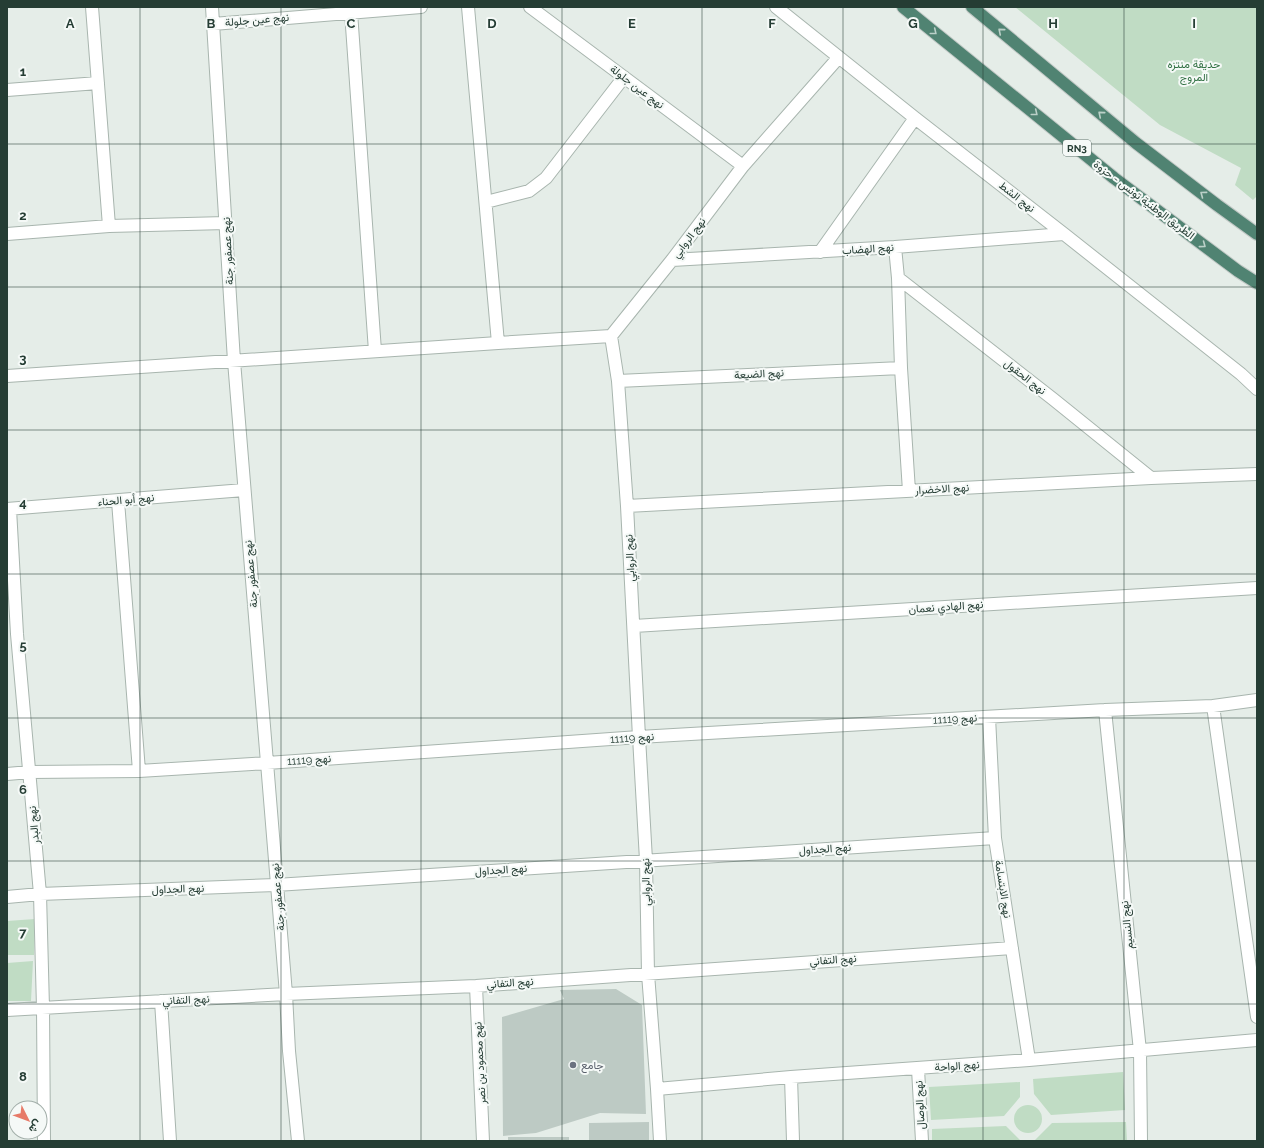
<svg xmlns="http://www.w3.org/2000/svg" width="1264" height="1148" font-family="Raleway,Vazirmatn,sans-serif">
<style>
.green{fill:#c0dcc4}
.building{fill:#bdcac4}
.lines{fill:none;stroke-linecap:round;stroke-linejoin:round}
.minor-casing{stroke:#a8b5ae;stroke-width:14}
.trunk-casing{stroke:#c2c9c6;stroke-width:14}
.minor{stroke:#fff;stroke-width:12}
.trunk{stroke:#508372;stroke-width:12}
.oneway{stroke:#bbd0c8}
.grid{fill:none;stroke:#253d34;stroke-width:1;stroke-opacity:0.55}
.worship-dot{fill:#6b7280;stroke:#f5f9f7;stroke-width:1.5}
.labels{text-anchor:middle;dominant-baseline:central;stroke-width:4;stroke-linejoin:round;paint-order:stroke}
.shield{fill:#f5f9f7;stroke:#63756e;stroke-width:1}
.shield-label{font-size:10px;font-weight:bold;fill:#253d34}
.street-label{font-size:11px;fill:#253d34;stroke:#f5f9f7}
.park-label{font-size:11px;fill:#327144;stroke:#f5f9f7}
.worship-label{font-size:11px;fill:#5b616d;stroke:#f5f9f7;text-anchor:start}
.grid-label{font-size:13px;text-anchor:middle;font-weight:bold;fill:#253d34;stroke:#f5f9f7;stroke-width:4;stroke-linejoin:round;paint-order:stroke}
</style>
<rect width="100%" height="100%" fill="#e5ede8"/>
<path class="green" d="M1015,7H1257V196L1253,200L1235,185L1241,168L1160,125Z
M35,919L34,955H7V921Z
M33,961L31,1001H7V963Z
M1123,1072L1125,1110L1051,1115L1034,1094L1033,1079Z
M1020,1082V1097L1004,1116L931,1120L929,1087Z
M1014 1119a14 14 0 1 1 28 0a14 14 0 1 1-28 0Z
M1126,1122L1127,1141H1034L1052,1123Z
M1006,1126L1021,1141H932V1129Z"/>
<path class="building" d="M616,989L642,1005L646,1114L600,1113L536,1133L503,1136L502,1017L564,999L560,990Z
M649,1122V1141H589V1123Z
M508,1137H569V1141H508Z"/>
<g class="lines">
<g class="minor-casing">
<path id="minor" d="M92,7L109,226
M212,7L234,361L286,994L289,1051L298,1141
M468,7L498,343
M530,7L743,166
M776,7L915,118L1064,234L1241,374L1257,389
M351,12L375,351
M213,24L421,7
M7,90L98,83
M486,202L529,191L546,178L624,77
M7,234L109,226L226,223
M895,247L898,278L901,368L909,491
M820,252L915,118
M672,260L895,247L1064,234
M898,278L1053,399L1151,478
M7,376L498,343L611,336
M618,381L901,368
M118,501L139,771
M627,506L1151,478L1257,474
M7,509L244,490
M10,509L17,634L40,894L43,1008L44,1141
M634,626L1257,588
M1213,706L1257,1017
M1105,710L1140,1051L1141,1141
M989,717L995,838L1029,1060
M7,774L30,772L139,771L267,763L639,737L1105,710L1213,706L1257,700
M7,897L40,894L276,885L995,838
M476,986L483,1141
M161,1001L170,1141
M7,1010L286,994L476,986L1012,948
M918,1069L922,1141
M791,1077L793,1141
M657,1089L791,1077L1029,1060L1257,1040
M660,1141L657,1089L648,974L646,860L639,737L627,506L618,381L611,336L672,260L743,166L839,57"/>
</g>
<g class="trunk-casing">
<path id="trunk" d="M903,7L1114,178L1238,271L1257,283
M972,7L1136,143L1217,205L1257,234"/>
</g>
<use href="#minor" class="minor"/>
<use href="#trunk" class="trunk"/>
</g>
<defs><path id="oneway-chevron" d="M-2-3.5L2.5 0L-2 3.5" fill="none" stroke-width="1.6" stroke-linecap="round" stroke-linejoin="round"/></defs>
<g class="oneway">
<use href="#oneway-chevron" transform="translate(1001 31) rotate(-140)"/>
<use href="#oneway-chevron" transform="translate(934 32) rotate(39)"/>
<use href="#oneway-chevron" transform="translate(1035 113) rotate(39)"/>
<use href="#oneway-chevron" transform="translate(1101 114) rotate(-140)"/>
<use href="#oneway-chevron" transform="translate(1203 194) rotate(-143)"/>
<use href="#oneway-chevron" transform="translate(1203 245) rotate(37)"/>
</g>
<path class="grid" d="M140,7V1141M281,7V1141M421,7V1141M562,7V1141M702,7V1141M843,7V1141M983,7V1141M1124,7V1141M7,144H1257M7,287H1257M7,430H1257M7,574H1257M7,718H1257M7,861H1257M7,1004H1257"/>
<circle class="worship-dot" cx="573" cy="1065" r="4"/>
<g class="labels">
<rect class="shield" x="1063" y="140" width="28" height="16" rx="3"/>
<g class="shield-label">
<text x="1077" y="148">RN3</text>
</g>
<g class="street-label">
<text transform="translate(257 20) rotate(-5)">نهج عين جلولة</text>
<text transform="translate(637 87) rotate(37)">نهج عين جلولة</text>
<text transform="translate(1017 197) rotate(38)">نهج الشط</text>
<text transform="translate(1144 200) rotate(37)">الطريق الوطنية تونس - حزوة</text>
<text transform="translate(689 238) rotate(-53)">نهج الروابي</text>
<text transform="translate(868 249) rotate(-4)">نهج الهضاب</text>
<text transform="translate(228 251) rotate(-93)">نهج عصفور جنة</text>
<text transform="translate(759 374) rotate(-3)">نهج الضيعة</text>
<text transform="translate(1025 377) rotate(38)">نهج الحقول</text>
<text transform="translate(942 489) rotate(-3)">نهج الاخضرار</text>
<text transform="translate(126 500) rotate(-5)">نهج أبو الحناء</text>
<text transform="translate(630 558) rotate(-93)">نهج الروابي</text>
<text transform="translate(251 574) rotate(-95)">نهج عصفور جنة</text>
<text transform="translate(946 607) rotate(-4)">نهج الهادي نعمان</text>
<text transform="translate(955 719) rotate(-3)">نهج 11119</text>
<text transform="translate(632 738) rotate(-4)">نهج 11119</text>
<text transform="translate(309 760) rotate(-4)">نهج 11119</text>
<text transform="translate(34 825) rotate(-95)">نهج البدر</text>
<text transform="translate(825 849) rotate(-4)">نهج الجداول</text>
<text transform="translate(501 870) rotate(-4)">نهج الجداول</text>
<text transform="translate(646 882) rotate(-91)">نهج الروابي</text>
<text transform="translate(178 889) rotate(-2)">نهج الجداول</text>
<text transform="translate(1003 889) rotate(81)">نهج الابتسامة</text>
<text transform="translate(278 897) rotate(-95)">نهج عصفور جنة</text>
<text transform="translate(1127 925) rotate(-96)">نهج النسيم</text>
<text transform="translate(833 960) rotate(-4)">نهج التفاني</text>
<text transform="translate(510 983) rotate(-4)">نهج التفاني</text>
<text transform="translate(186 1000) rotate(-3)">نهج التفاني</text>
<text transform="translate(480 1063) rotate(-93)">نهج محمود بن نصر</text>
<text transform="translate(957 1066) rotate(-4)">نهج الواحة</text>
<text transform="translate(920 1105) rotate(-93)">نهج الوصال</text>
</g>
<g class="park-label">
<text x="1194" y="64">حديقة منتزه<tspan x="1194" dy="13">المروج</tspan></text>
</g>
<g class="worship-label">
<text x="581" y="1065">جامع</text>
</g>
</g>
<g class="grid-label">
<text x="70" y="28">A</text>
<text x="211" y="28">B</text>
<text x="351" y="28">C</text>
<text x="492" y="28">D</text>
<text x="632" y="28">E</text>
<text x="772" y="28">F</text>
<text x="913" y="28">G</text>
<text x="1053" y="28">H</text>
<text x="1194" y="28">I</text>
<text x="23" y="76">1</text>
<text x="23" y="220">2</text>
<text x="23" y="363">3</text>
<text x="23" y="507">4</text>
<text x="23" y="650">5</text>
<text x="23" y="794">6</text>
<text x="23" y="937">7</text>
<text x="23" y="1081">8</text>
</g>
<rect width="1264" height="1148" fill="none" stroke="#253d34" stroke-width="16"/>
<g transform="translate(28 1120) rotate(132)"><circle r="19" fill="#f5f9f7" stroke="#a2aea9"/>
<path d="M0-3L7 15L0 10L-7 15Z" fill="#e77a68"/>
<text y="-6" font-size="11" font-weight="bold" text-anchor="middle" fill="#253d34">ش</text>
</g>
</svg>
